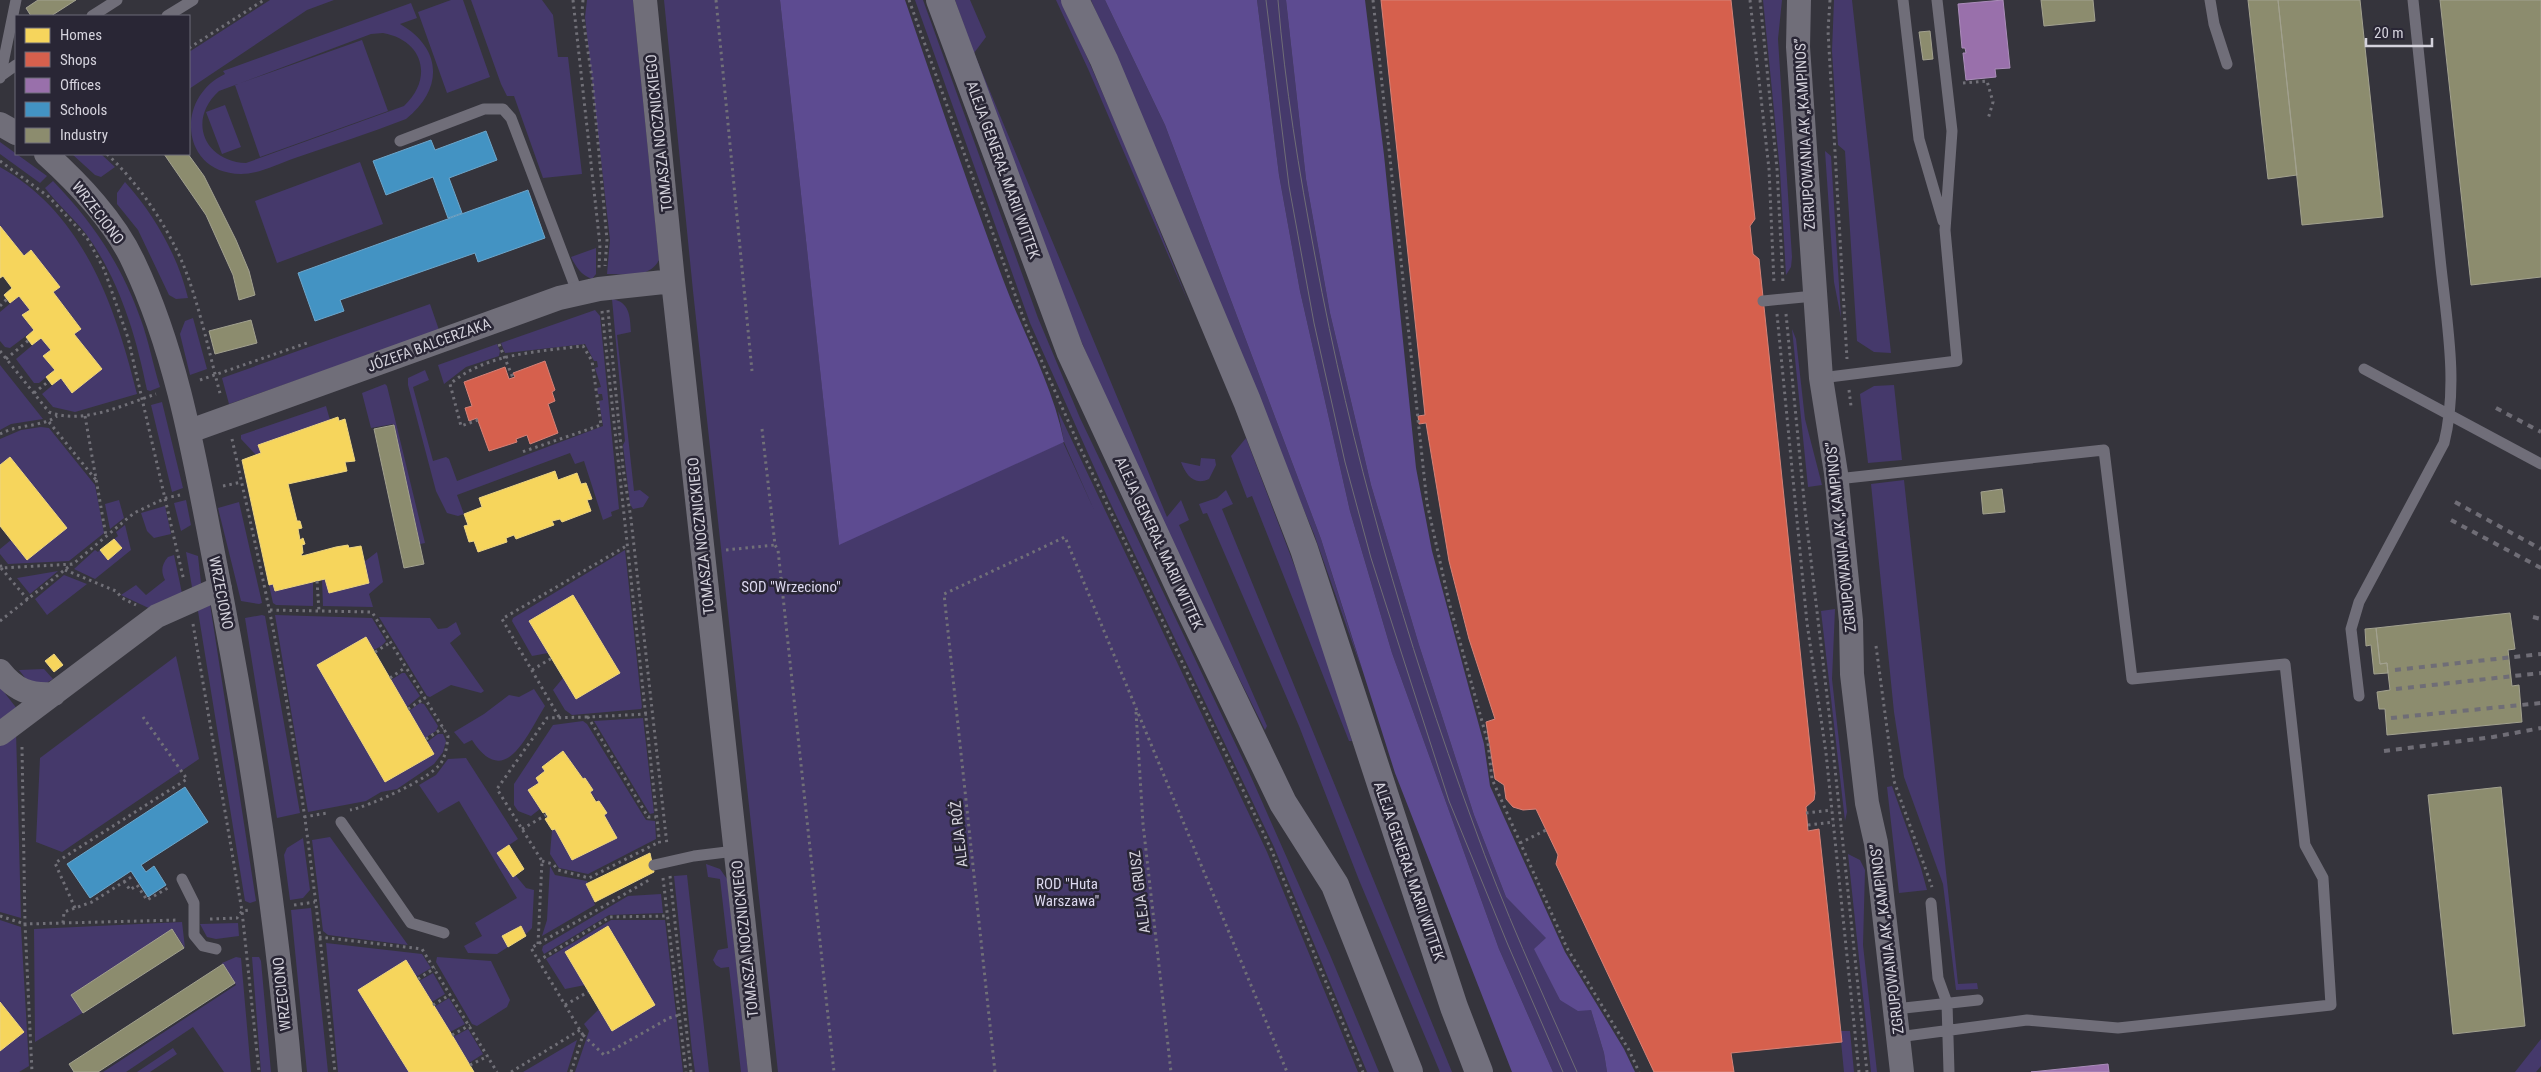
<svg xmlns="http://www.w3.org/2000/svg" width="2541" height="1072" font-family="'Roboto Condensed',sans-serif">
<style>
.green{fill:#45396b;fill-rule:evenodd}
.forest{fill:#5d4b91}
.homes{fill:#f6d55c;stroke:#ecd482}
.shops{fill:#d6604d;stroke:#d58278}
.offices{fill:#9970ab;stroke:#ab8dba}
.schools{fill:#4393c3;stroke:#6ea6ca}
.industry{fill:#8c8c6e;stroke:#a2a18f}
.lines{fill:none;stroke-linecap:round;stroke-linejoin:round}
.path{stroke:#717078;stroke-width:3;stroke-dasharray:2.5 4;stroke-linecap:butt}
.service{stroke:#706e79;stroke-width:11}
.minor{stroke:#706e79;stroke-width:24}
.secondary{stroke:#72707d;stroke-width:28}
.tram{stroke:#6f6d76;stroke-width:1}
.rail{stroke:#6f6d76;stroke-width:4;stroke-dasharray:6 6;stroke-linecap:butt}
.labels{text-anchor:middle;dominant-baseline:central;stroke-width:5;stroke-linejoin:round;paint-order:stroke}
.street-label{font-size:15px;fill:#d4d2dc;stroke:#292635}
.park-label{font-size:15px;fill:#dcd8ef;stroke:#292635}
</style>
<rect width="100%" height="100%" fill="#35343c"/>
<path class="green" d="M270,0H334L307,10L189,89V52Z
M451,0H463L490,77L447,93L418,12Z
M471,0H542L553,15L558,57H568L582,174L543,178L514,96H507L501,84Z
M587,0H633L659,260C649,279 626,274 607,274L610,240L585,17Z
M664,0H780L839,544L1063,442L1094,510L1064,442L1058,411L1267,852L1358,1072H778L693,291Z
M915,0H923L1038,318L1080,418L1248,770L1330,955L1379,1072H1367L1274,847L1107,496L1030,323Z
M955,0H970L986,37L974,53L1167,517L1181,500L1189,520L1179,525L1267,726L1265,730C1213,627 1162,523 1114,417C1053,282 1004,140 955,0Z
M1056,0H1062L1127,149L1190,306L1089,71Z
M1091,0H1105L1165,125L1321,539L1363,673L1314,534Z
M1257,0H1286L1306,179L1330,313L1371,485L1419,645L1474,815L1506,897L1547,938L1535,949L1560,1000L1591,1010L1604,1053L1607,1072H1553L1499,949L1392,653L1350,511L1300,291L1279,175Z
M1763,0H1782L1778,39L1792,257L1791,267L1786,275L1780,171Z
M1834,0H1852L1891,353L1874,352L1857,341L1845,151L1838,145L1832,51Z
M411,3L417,18L400,24C442,48 444,89 406,119C370,133 332,145 295,158C278,164 259,174 241,174C181,174 174,98 225,74L223,71ZM383,33C423,40 434,78 404,106L246,163C204,161 187,120 219,91L371,34Z
M362,40L388,111L260,157L235,85Z
M225,105L241,147L222,154L206,112Z
M0,142L47,176L40,183L0,154Z
M1825,151L1831,156L1841,318L1834,282Z
M72,154H101L115,167L101,177L95,175Z
M360,162L383,224L277,263L255,201Z
M0,167C84,214 115,306 137,394L75,412L53,407L42,394L61,378L72,392L102,369L74,334L81,328L53,292L59,287L30,250L24,256L0,226Z
M53,181C93,222 122,266 141,320C149,342 153,365 160,387L150,391L147,390C136,335 119,279 86,234C73,217 57,204 45,188Z
M125,182C154,214 178,256 188,298L176,299L169,295L138,230L117,204V193Z
M596,248V274L592,279C581,275 576,267 571,257Z
M19,296L30,310L22,316L34,330L10,348L5,347L0,341V312Z
M612,299C630,302 630,317 631,332L617,335L634,491L640,490L649,497L643,507L633,509L630,504L623,445L625,441Z
M430,304L439,330L229,404L222,378Z
M595,310L600,316L619,509L611,512L612,516L603,520L584,461L575,464L570,453L457,495L464,514L458,516L447,513L436,491L408,385V378L425,370L429,380L413,387L433,461L446,457L449,459L457,481L603,426L599,401L603,400L602,394H598L597,388L601,387L595,368L598,367L597,361H594L585,344L505,353L501,343Z
M193,318L207,369L190,375L180,334L185,321Z
M1792,329L1796,339L1805,419L1822,485L1808,487Z
M41,338L51,350L43,356L55,370L39,383H34L16,359Z
M497,344L500,351L499,356L466,367L444,384L438,365Z
M0,365L43,419L11,424L0,430Z
M385,384L387,386L425,543L420,544L393,424L371,428L362,393Z
M1894,385L1902,460L1868,463L1860,394L1874,386Z
M162,402L183,488L172,492L151,405Z
M326,406L330,420L259,445L261,453L256,455L241,439V435Z
M41,427L49,428L95,485L104,533L69,561L8,564L0,554V549L11,540L27,559L0,465V439L21,430Z
M1246,438L1315,620L1352,741H1349L1252,496L1247,498L1231,456Z
M1201,458L1215,459L1216,465L1209,479C1194,486 1186,475 1181,462L1200,466Z
M1904,480L1958,984L1977,983L1978,989L1956,990L1943,884L1904,777L1894,712L1871,484Z
M1226,490L1233,504L1222,509L1452,1072H1440L1359,880L1299,726L1207,513L1203,514L1199,504L1217,498Z
M119,500L124,518L110,529L105,504Z
M186,500L191,525L181,531L174,503Z
M239,502L262,603L259,604L241,601L218,508Z
M165,506L171,534L154,538L147,531L141,513Z
M125,525L131,550L95,579L74,569L95,550L98,552L100,550L108,560L122,549L114,539L118,536L116,532Z
M625,550L642,707L641,709L572,715L565,710L553,690L563,678L576,699L620,673L573,595L530,621L548,653L532,656L512,621L513,618Z
M186,552L198,556L201,583L193,593Z
M377,552L383,582L369,594L373,607L323,606L322,580L325,579L329,593L368,583L364,562Z
M174,555L183,598L157,612L121,595L136,585L146,595L165,580C161,572 161,565 168,557Z
M58,571L30,594L17,578Z
M64,575L87,584L47,615L35,599Z
M313,582V606L276,605L273,603L269,585L273,584L275,591Z
M210,604L256,901L250,903L245,901L197,605Z
M1835,609L1832,679L1847,812L1845,821L1821,611Z
M262,615L265,616L300,813L277,818L245,618Z
M275,615L372,618L386,641C377,655 334,661 318,666L385,782L434,754L427,742L438,734H443L446,741L443,752L434,764L397,789L381,792L366,801L308,812Z
M379,617L430,618L438,629L447,628L456,622L461,634L450,643L484,691L481,693L451,685L430,697L427,696Z
M176,656L199,759L62,852L36,842L40,758Z
M44,669L53,679L40,687L30,684L19,670Z
M402,673H405L420,696L407,707L391,680Z
M0,687L18,710L0,723Z
M534,689L545,706C527,735 505,791 472,740L464,744L454,732L484,714L509,695L519,697Z
M420,703L424,704L438,726L436,731L425,738L409,711Z
M643,718L654,813L650,814L594,721Z
M583,721L587,724L646,820L655,821L656,839L588,874L559,868L550,854L552,830L555,829L572,859L616,838L604,815L607,813L590,792L593,790L585,778L583,779L563,752L542,766L545,771L536,778L539,783L528,790L540,809L531,816L518,811L514,805V784L553,725Z
M16,731L21,918L0,912V743Z
M466,758L518,839L497,853L526,888L534,890L532,928L526,934L520,926L502,936L508,947L497,954L468,953L464,946L482,936L475,923L517,898L459,801L438,813L419,785L436,775L448,759Z
M1892,786L1921,868L1927,890L1899,893L1887,787Z
M330,837L408,945L328,935L323,931L312,840Z
M303,838L310,890L303,898L290,900L284,855L287,848Z
M1848,854L1860,860L1865,870L1863,945L1877,1072H1871Z
M706,864L720,869L727,879L748,1072H741L729,967L721,968L716,965L713,960L718,950L728,948L720,879L708,877Z
M550,866L555,875L587,881L595,905L542,936L547,920Z
M687,875L709,1072H695L692,1051L674,876Z
M661,894L663,913L609,915L544,954L542,950L543,946L628,896Z
M311,908L328,1072H307L291,910Z
M0,920L21,927L29,1066L19,1072H0Z
M611,920H665L683,1072H575L589,1031L584,1024L599,1009L612,1031L655,1005L608,926L565,952L585,985L565,989L546,959Z
M182,922L185,948L173,930L72,994L84,1012L35,1042L34,929Z
M238,923L239,936L216,939L207,937L200,924Z
M326,943L422,954L431,968L416,977L406,961L359,990L409,1072H338Z
M236,957L241,958L251,1072H224L193,1027L126,1072H103L236,985L222,963Z
M252,957H259L261,961L271,1072H261Z
M437,957L491,961L510,1000L507,1007L477,1026L472,1024L436,962Z
M433,973L445,994L432,1002L419,981Z
M449,998L465,1024L450,1032L434,1007Z
M468,1029L483,1054L469,1063L453,1037Z
M1840,1031H1850L1854,1072H1844Z
M2541,1039V1066L2536,1072H2515Z
M577,1040L567,1072H523Z
M173,1048L177,1054L150,1072H137Z"/>
<path class="forest" d="M780,0H905C937,94 969,189 1004,282C1024,335 1053,386 1064,442L839,545Z
M1105,0H1257L1279,175L1300,291L1350,511L1392,653L1499,949L1553,1072H1512L1395,773L1321,539L1165,125Z
M1286,0H1365L1384,155L1416,468L1432,551L1484,744L1490,786L1565,952L1624,1049L1635,1072H1607L1604,1053L1591,1010L1578,1011L1560,1000L1534,949L1546,938L1506,897L1474,815L1419,645L1371,485L1330,313L1306,179Z"/>
<path class="homes" d="M0,226L24,256L31,250L60,287L53,292L81,329L74,334L102,369L72,393L61,378L52,385L46,377L55,370L43,356L51,350L41,338L32,345L26,337L34,330L22,315L30,310L19,296L10,303L4,295L12,288L3,276L0,278Z
M338,417L339,421L345,419L355,461L345,462L347,471L288,484L297,521H300L302,528L298,529L300,540L303,538L305,544L302,545L303,553L301,554L302,556L336,547L348,545L349,548L361,546L369,583L329,593L325,579L275,591L273,584L269,585L242,460L261,453L258,445Z
M10,457L67,528L27,560L0,526V465Z
M555,471L558,480L577,473L581,484L586,483L592,499L587,500L591,511L562,522L560,519L552,521L554,525L516,539L514,535L506,538L507,542L478,552L474,541L469,542L464,526L468,525L464,514L482,507L479,498Z
M114,539L122,548L108,560L100,550Z
M573,595L620,673L576,699L529,621Z
M366,637L434,754L385,782L317,665Z
M54,654L63,665L54,672L45,661Z
M563,751L583,779L585,778L593,790L590,792L596,802L599,801L607,813L604,815L617,838L572,860L555,829L552,830L545,819L548,817L545,812L543,813L528,790L539,783L536,778L545,771L542,767Z
M509,845L524,869L513,877L497,853Z
M650,853L654,872L595,902L586,884Z
M521,926L526,936L508,947L502,936Z
M608,926L655,1005L612,1031L565,952Z
M406,960L452,1035L474,1072H409L358,990Z
M0,1002L24,1032L0,1051Z"/>
<path class="shops" d="M1381,0H1731L1755,219L1750,226L1753,254L1759,259L1815,793L1814,800L1806,807L1808,831L1819,829L1842,1042L1731,1053L1734,1072H1654L1556,864L1558,855L1536,809L1523,810L1513,807L1506,799L1504,785L1495,779L1486,722L1495,719L1469,639L1449,561L1426,423L1419,424L1418,416L1425,415Z
M545,361L555,390L552,392L555,401L548,404L558,433L530,444L527,435L516,439L517,442L489,451L477,418L469,421L465,408L472,406L464,382L505,367L509,379L515,377L513,373Z"/>
<path class="offices" d="M2003,0L2010,68L1995,69L1996,77L1966,80L1963,53H1966L1965,48H1962L1958,4Z
M2108,1064L2109,1072H2031Z"/>
<path class="schools" d="M486,131L497,160L449,178L462,213L448,218L433,177L386,195L373,161L431,140L435,150Z
M528,190L545,238L478,262L475,253L340,300L344,311L315,321L298,273Z
M185,787L208,822L141,865L146,872L154,866L166,885L148,897L131,871L90,898L67,864Z"/>
<path class="industry" d="M38,0H76L51,16H31L26,8Z
M2041,0H2093L2095,21L2044,26Z
M2248,0H2278L2297,175L2268,179Z
M2278,0H2360L2383,217L2302,225Z
M2440,0H2541V277L2471,285Z
M1930,31L1933,59L1923,60L1919,32Z
M164,154H188L204,176L236,240L249,271L255,295L239,300L233,275L206,215Z
M251,320L257,343L215,354L209,331Z
M394,425L424,564L404,568L374,429Z
M2002,489L2005,512L1983,514L1981,492Z
M2510,613L2515,649L2508,650L2512,686L2519,685L2522,722L2387,735L2385,709H2379L2377,692L2390,690L2388,673L2387,663L2380,664L2376,628Z
M2376,628L2380,664L2387,663L2388,673L2374,674L2371,645L2366,646L2365,629Z
M2501,787L2525,1026L2453,1034L2428,795Z
M172,929L184,948L83,1013L71,995Z
M223,964L235,983L98,1072H74L69,1064Z"/>
<g class="lines">
<path class="path" d="M573,0L600,245L599,268
M583,0L582,12L592,78L607,240L605,266
M716,0L752,371
M909,0L1027,328L1077,441L1271,849L1363,1072
M1373,0L1427,503L1449,602L1488,743L1492,779L1567,948L1629,1050L1639,1072
M1750,0L1769,169L1774,283
M1760,0L1777,169L1783,283
M1830,0L1828,31L1847,359
M189,48L264,0
M1963,83L1987,81L1993,102L1988,119
M107,154C139,184 166,224 183,264C200,306 209,353 221,397
M141,154V155
M0,161L49,197L87,238L104,269L128,338L184,581
M0,306L7,299
M608,310L623,468L631,519L667,845
M602,311L660,847
M1777,314L1807,623L1826,753L1859,1072
M1786,314L1805,510L1830,721L1867,1072
M499,344L513,378
M0,351L49,412C83,425 123,405 156,394
M6,359L29,340
M200,380L307,343
M1849,390L1851,406
M34,393L49,381
M85,416L106,536
M478,420L461,426L450,384C487,353 537,352 583,346L592,361L601,425L522,452
M49,422L96,480
M762,429L775,545L778,550L834,1072
M0,434C18,424 43,427 57,416
M232,439C251,525 271,611 286,698C308,821 321,947 335,1072
M223,486L242,482
M726,550L775,545
M0,565L2,568L73,564L134,513L166,498L180,495
M1,568L28,600
M65,570L116,591L122,598L136,605
M317,581L319,611
M270,610L372,612L448,736C447,745 446,755 441,763C430,779 370,806 350,810
M0,621L72,564
M193,624L242,911L259,1072
M1876,646L1894,781L1932,887
M375,652L391,642
M532,670L552,658
M390,678L406,667
M408,709L425,698
M1136,712L1143,824L1171,1072
M647,714L588,717L648,817H656
M559,717L502,619L628,545
M426,739L443,728
M22,747L25,924L179,920
M1806,813L1832,810
M304,817L327,813
M1808,825L1834,822
M522,829L546,815
M1520,843L1546,830
M542,861L553,864L558,870L589,878L659,842
M670,876L691,1072
M663,878L686,1072
M124,881L130,890L137,885L147,900L168,888
M294,905L315,902
M75,908L55,863L187,779L143,717
M0,916L25,924L32,1072
M210,919L237,918L242,911L250,910
M63,923L64,912L92,902L133,876
M319,937L422,949L497,1072
M538,944L542,861L497,789L547,718L588,717
M538,961L610,917L667,916
M418,979L435,968
M433,1005L451,994
M565,1005L588,992
M452,1035L470,1025
M583,1035L604,1055L669,1018L679,1015
M470,1065L488,1056
M511,1072L580,1030
M571,1072L583,1035L531,948L649,880
M995,1072L944,594L1065,537L1287,1072"/>
<path class="service" d="M1903,0L1919,139L1943,221
M2210,0L2214,24L2227,64
M92,16L117,0
M167,16L193,0
M2,75L16,65
M0,78L16,0
M400,141L484,109H503L511,118L578,294
M1763,301L1814,296
M2364,369L2541,464
M1821,378L1957,361L1945,230L1952,131L1937,0
M1837,479L2104,450L2132,679L2285,664L2305,845L2323,878L2331,1005L2118,1028L2027,1020L1898,1037
M2359,696L2351,629L2359,602L2444,443C2459,383 2446,318 2440,258C2431,172 2422,86 2413,0
M341,822L411,923L444,933
M654,865L694,856L735,851
M182,879L194,903V935L203,946L216,949
M1931,903L1938,978L1947,1003L1949,1072
M1895,1009L1978,1000"/>
<path class="minor" d="M645,0L673,281L760,1072
M1799,0L1798,47L1821,378L1836,473L1851,621L1852,674L1867,803L1876,843L1902,1072
M0,124L16,133
M46,154C79,184 115,221 134,263C177,354 194,455 213,553C247,725 275,897 290,1072
M190,431L559,298L599,289L673,281
M0,671C15,690 30,696 54,694
M0,734L157,616L220,588"/>
<path class="secondary" d="M940,0L1070,351L1184,597L1283,803L1335,885L1409,1072
M1075,0L1104,60L1247,401L1304,549L1454,1007L1479,1072"/>
<path class="tram" d="M1266,0L1289,186L1314,323L1345,462L1371,558L1449,801L1508,945L1563,1072
M1278,0C1285,86 1299,171 1315,256C1351,450 1405,638 1473,823C1503,908 1541,990 1577,1072"/>
<path class="rail" d="M2496,408L2541,432
M2455,502L2541,549
M2451,520L2541,568
M2533,617L2541,619
M2395,670L2541,654
M2396,689L2541,673
M2391,718L2541,703
M2384,751L2493,737L2541,728"/>
</g>
<g class="labels">
<g class="street-label">
<text transform="translate(659 133) rotate(-96)">TOMASZA NOCZNICKIEGO</text>
<text transform="translate(1805 134) rotate(-93)">ZGRUPOWANIA AK „KAMPINOS”</text>
<text transform="translate(1003 170) rotate(70)">ALEJA GENERAŁ MARII WITTEK</text>
<text transform="translate(98 213) rotate(52)">WRZECIONO</text>
<text transform="translate(429 345) rotate(-20)">JÓZEFA BALCERZAKA</text>
<text transform="translate(701 536) rotate(-96)">TOMASZA NOCZNICKIEGO</text>
<text transform="translate(1841 537) rotate(-96)">ZGRUPOWANIA AK „KAMPINOS”</text>
<text transform="translate(1159 543) rotate(65)">ALEJA GENERAŁ MARII WITTEK</text>
<text transform="translate(221 593) rotate(79)">WRZECIONO</text>
<text transform="translate(959 834) rotate(-96)">ALEJA RÓŻ</text>
<text transform="translate(1409 871) rotate(71)">ALEJA GENERAŁ MARII WITTEK</text>
<text transform="translate(1140 892) rotate(-97)">ALEJA GRUSZ</text>
<text transform="translate(745 939) rotate(-96)">TOMASZA NOCZNICKIEGO</text>
<text transform="translate(1887 939) rotate(-97)">ZGRUPOWANIA AK „KAMPINOS”</text>
<text transform="translate(282 994) rotate(-96)">WRZECIONO</text>
</g>
<g class="park-label">
<text x="791" y="587">SOD "Wrzeciono"</text>
<text x="1067" y="884">ROD "Huta<tspan x="1067" dy="17">Warszawa"</tspan></text>
</g>
</g>
<rect x="15" y="15" width="175" height="140" fill="#292635" stroke="#6d6b78"/>
<rect x="25" y="28" width="25" height="15" fill="#f6d55c" stroke="#6d6b78"/>
<text x="60" y="40" font-size="15" fill="#d4d2dc">Homes</text>
<rect x="25" y="52" width="25" height="15" fill="#d6604d" stroke="#6d6b78"/>
<text x="60" y="65" font-size="15" fill="#d4d2dc">Shops</text>
<rect x="25" y="78" width="25" height="15" fill="#9970ab" stroke="#6d6b78"/>
<text x="60" y="90" font-size="15" fill="#d4d2dc">Offices</text>
<rect x="25" y="102" width="25" height="15" fill="#4393c3" stroke="#6d6b78"/>
<text x="60" y="115" font-size="15" fill="#d4d2dc">Schools</text>
<rect x="25" y="128" width="25" height="15" fill="#8c8c6e" stroke="#6d6b78"/>
<text x="60" y="140" font-size="15" fill="#d4d2dc">Industry</text>
<path d="M2366 38v8h66v-8" fill="none" stroke="#d4d2dc" stroke-width="2.5"/>
<text x="2374" y="38" font-size="15" fill="#d4d2dc" stroke="#292635" stroke-width="4" paint-order="stroke">20 m</text>
</svg>
